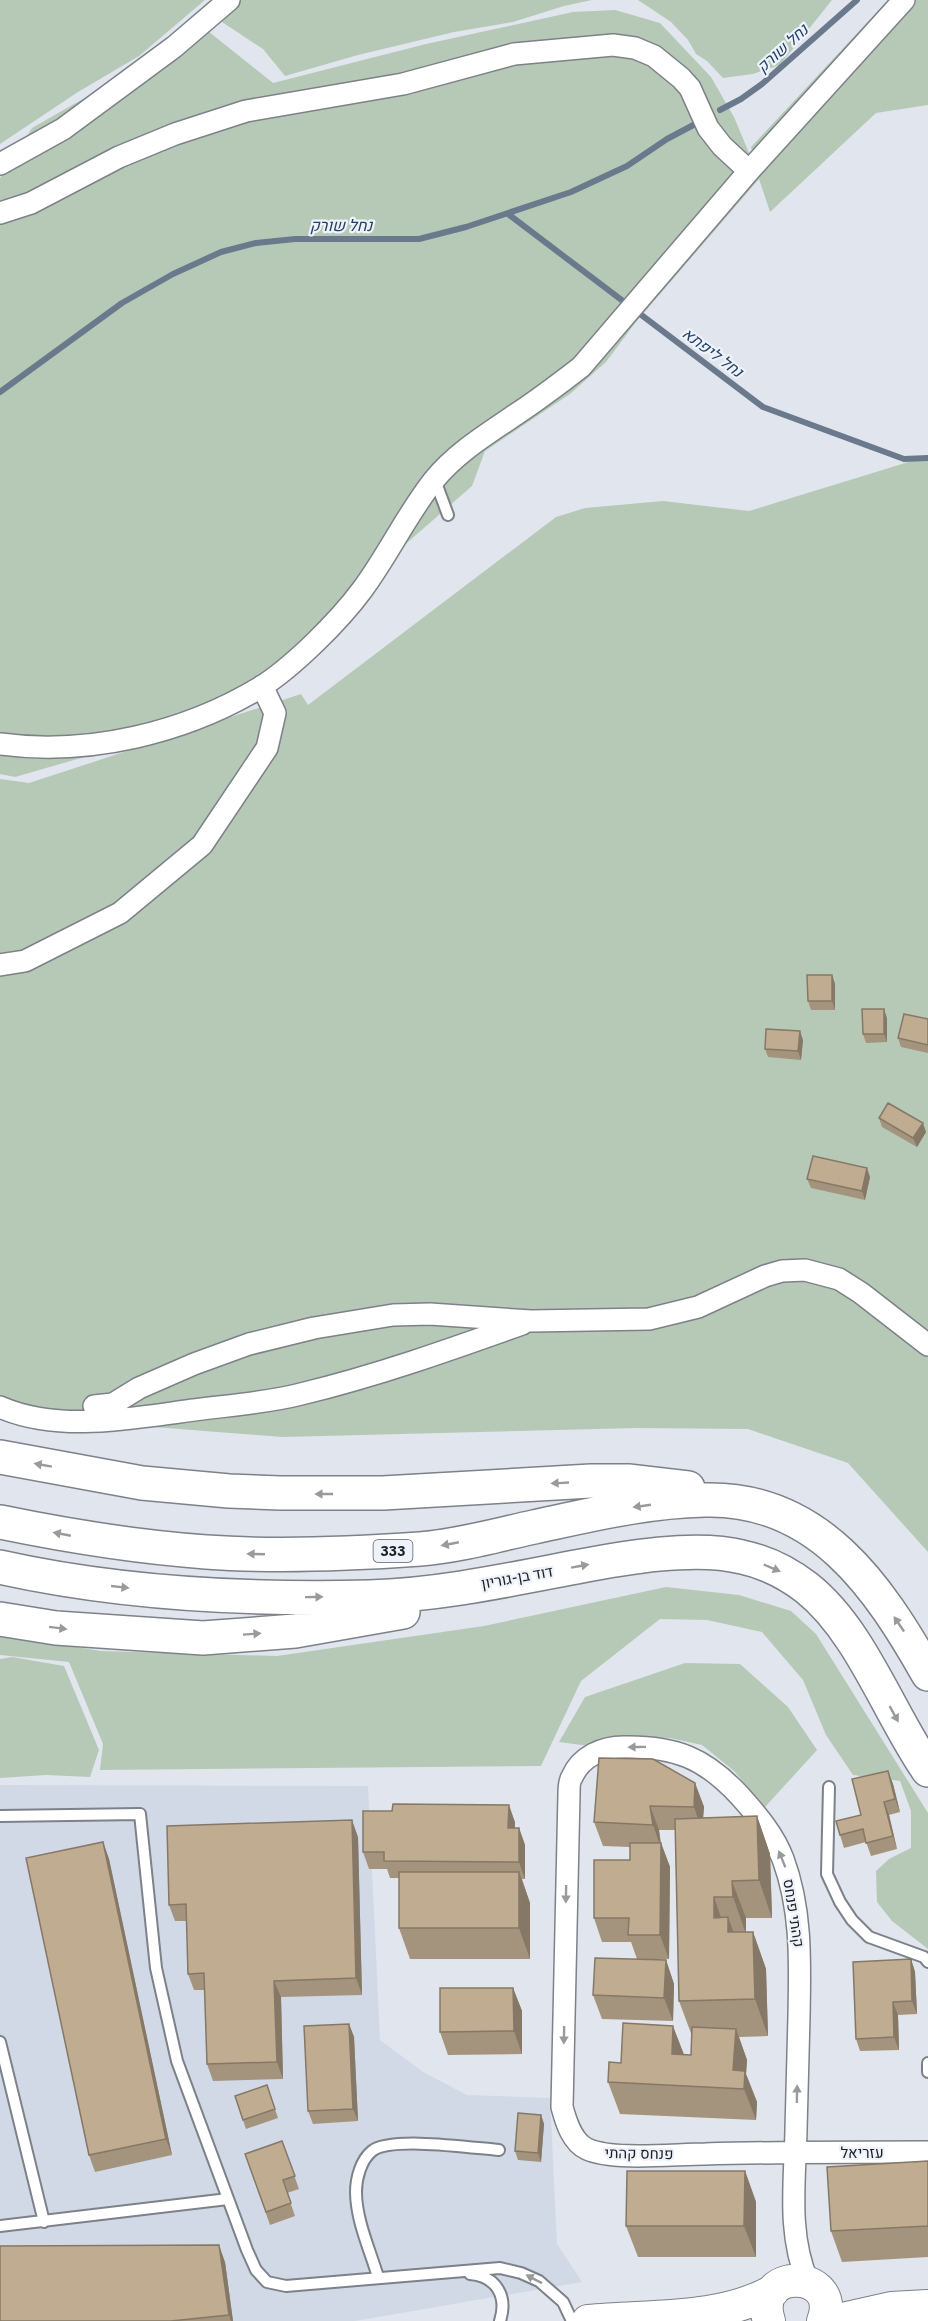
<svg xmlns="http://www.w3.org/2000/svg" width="928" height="2321" font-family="'IBM Plex Sans',Heebo,sans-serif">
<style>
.built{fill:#d1d9e7}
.green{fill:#b6c9b7}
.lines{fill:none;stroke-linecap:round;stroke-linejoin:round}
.stream{stroke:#6b798c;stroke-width:6}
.lane-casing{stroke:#7d8188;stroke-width:14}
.street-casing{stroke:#7d8188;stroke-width:24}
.secondary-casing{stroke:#7d8188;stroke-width:34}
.primary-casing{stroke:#7d8188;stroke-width:36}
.lane{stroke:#fff;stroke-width:10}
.street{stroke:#fff;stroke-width:21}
.secondary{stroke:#fff;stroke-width:32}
.primary{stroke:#fff;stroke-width:33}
.wall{fill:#a4947d}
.shaded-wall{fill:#867866}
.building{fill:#bfac91;stroke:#867866;stroke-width:1.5}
.oneway{fill:#999a9c}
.labels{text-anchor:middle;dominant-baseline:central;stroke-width:4.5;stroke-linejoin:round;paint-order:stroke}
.shield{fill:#eef2fb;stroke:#5c5e63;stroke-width:1.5}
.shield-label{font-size:14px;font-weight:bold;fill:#1d1f22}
.street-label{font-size:15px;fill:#1d1f22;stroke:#eef2fb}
.water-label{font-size:16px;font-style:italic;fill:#234065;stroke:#eef2fb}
</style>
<rect width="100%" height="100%" fill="#e1e5ed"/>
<path class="built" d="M0,1785L368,1786L380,2040L423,2072L467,2095L550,2098L557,2244L582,2282L355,2321H0Z"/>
<path class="green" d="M0,0H205L139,56L78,92L0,144Z
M226,0H592L564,6L513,22L454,32L358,55L285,76L263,49L222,22Z
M638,0H832L780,65L753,74L723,78L707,61L696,54L688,40L671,22Z
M888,0H928V105L876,113L770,212L759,179L636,322L606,362L570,394L485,451L472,486L337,604L255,702L154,737L15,777L0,774V178L32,128L95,92L193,19L273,83L426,44L573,12L615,10L660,23L711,77L734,117L757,172L751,147Z
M928,456V1552L848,1463L748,1429L637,1428L283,1437L0,1415V779L29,783L301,694L308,705L556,517L585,508L663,501L749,511Z
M666,1587L739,1595L791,1611L816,1634L928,1813V1949L892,1921L877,1902L876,1871L889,1859L911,1848V1811L900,1781L853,1775L826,1735L803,1680L762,1632L707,1620L660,1619L581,1681L541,1766L100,1770L103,1744L69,1662L0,1655V1635L101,1651L277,1656L484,1626Z
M12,1657L64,1666L99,1750L90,1777L46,1775L0,1778V1659Z
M685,1663L740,1664L788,1707L817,1750L765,1807L734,1771L702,1745L670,1738L619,1736L589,1746L559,1742L585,1697Z"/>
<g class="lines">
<path class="stream" d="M720,110L741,99L762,84L857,0
M508,214L763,407L904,459L928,458
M0,392L122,303L173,274L221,252L256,243L295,239H419L466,227L571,192L627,166L667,139L699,122"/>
<g class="lane-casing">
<path id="lane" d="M435,480L448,515
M829,1787L827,1874L840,1902L852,1920L869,1937L924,1957L928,1962
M0,1816L140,1814L156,1968L177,2061L247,2250L256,2270L267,2282L286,2286L500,2268L521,2273L539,2281L563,2302L572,2321
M0,2042L44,2222
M928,2063V2072
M0,2226L228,2199
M470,2274C496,2276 508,2296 500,2321
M378,2277C370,2250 356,2220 356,2192C356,2178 361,2160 372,2151C391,2136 473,2148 499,2150"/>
</g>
<g class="street-casing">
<path id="street" d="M0,164L63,129L174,47L229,0
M0,213L31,203L119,157L175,134L246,111L403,84L514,54L613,45L635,48L654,56L681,78L690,88L708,128L722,146L749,171
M0,744C88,756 185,733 261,687C294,666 339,621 362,590C388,555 407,514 434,480C456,453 487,434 515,415C538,400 559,384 581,367L749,171L904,0
M0,965L25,961L120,913L202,845L267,748L275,713L262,686
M94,1406L113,1404L139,1388L194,1364L249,1344L314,1328L393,1315L430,1314L531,1321L649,1319L698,1307L765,1276L782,1271L805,1270L839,1279L861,1293L928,1345
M0,1407C55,1431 122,1420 179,1412C218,1406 263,1404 301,1394C376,1376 449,1350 522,1324
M808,2282C787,2234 795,2181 796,2130C797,2092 798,2054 799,2016C800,1963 802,1910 783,1859C774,1835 757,1815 740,1796C705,1758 675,1746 624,1747C603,1747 581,1756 572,1777C569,1781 569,1789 569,1794L562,2107C566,2122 572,2142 587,2149C614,2161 674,2154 705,2154C779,2152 854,2152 928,2152"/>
</g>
<g class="secondary-casing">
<path id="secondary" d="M588,2321C650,2315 719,2321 773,2291
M769,2321C751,2266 843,2269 823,2321
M833,2321L891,2308L928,2306"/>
</g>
<g class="primary-casing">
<path id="primary" d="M0,1457L142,1483L229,1491L280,1493H383L591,1481H628L688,1488
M0,1522C68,1536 137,1547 206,1552C277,1557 349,1554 420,1549C458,1546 497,1535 534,1527C590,1515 647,1501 705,1500C818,1497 879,1587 928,1674
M0,1567C121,1594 245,1600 369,1597C438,1595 508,1580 576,1567C623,1558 695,1545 742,1557C765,1562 789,1574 807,1588C861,1631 889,1714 928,1770
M0,1619L56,1628L203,1638L295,1631L403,1612"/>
</g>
<use href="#lane" class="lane"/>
<use href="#street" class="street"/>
<use href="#secondary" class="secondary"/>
<use href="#primary" class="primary"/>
</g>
<path class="wall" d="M832,975L835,984V1010H811L808,1001Z
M887,1018V1042L866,1043L863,1034Z
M928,1019V1053L901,1047L898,1038Z
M803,1040L801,1060L768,1057L765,1049Z
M879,1118L926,1132L917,1147L882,1127Z
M870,1177L865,1200L811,1188L807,1179Z
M888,1771L893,1784L900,1812L889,1815L897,1849L871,1856L866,1842L844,1848L840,1835L861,1815Z
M695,1783L704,1807L703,1818L757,1816L770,1854L772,1918H746V1932H753L766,1969L768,2036L739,2037L747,2060L746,2074L757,2102L756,2120L620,2114L608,2082L621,2063L684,2055H691L692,2036L679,2001L675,1830H659L661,1843L670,1867L669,1959H637L631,1942H602L594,1918L630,1860V1847L603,1846L594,1822Z
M515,1822V1828H519L525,1845V1879H522L530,1903V1959H410L399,1928V1878H390L387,1869H369L363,1852Z
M358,1837L362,1995L281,1997L283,2079L213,2081L207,2064L205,1990H194L188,1974L187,1921H175L169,1905Z
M103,1842L109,1859L172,2155L95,2172L89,2155Z
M911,1959L915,1972L917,2014L898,2015L899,2050L860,2051L856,2039Z
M666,1960L674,1984L673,2021L602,2019L593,1995Z
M513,1988L522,2011V2054L448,2055L440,2032Z
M349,2024L354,2037L358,2121L313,2124L308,2111Z
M267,2085L278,2118L246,2129L235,2096Z
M541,2115L544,2124L541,2162L518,2160L515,2151Z
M282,2141L299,2189L287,2193L295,2216L270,2225L245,2154Z
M928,2161V2257L842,2262L831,2231Z
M745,2171L756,2202V2257H638L626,2226Z
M225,2262L233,2321H0Z"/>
<path class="shaded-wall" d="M832,975L835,984V1010L832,1001Z
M884,1009L887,1018V1042L884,1034Z
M800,1031L803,1040L801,1060L798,1051Z
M923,1123L926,1132L917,1147L913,1138Z
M867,1168L870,1177L865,1200L862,1191Z
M888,1771L893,1784L900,1812L895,1799Z
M695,1783L704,1807L702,1831L694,1807Z
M884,1802L889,1815L897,1849L893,1836Z
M509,1805L515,1822L514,1845L508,1828Z
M650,1806L659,1830L661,1848V1843L670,1867L669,1959L660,1935L661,1848L653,1825Z
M757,1816L770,1854L772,1918L759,1880Z
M352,1820L358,1837L362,1995L356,1978Z
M519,1828L525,1845V1879L519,1862Z
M103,1842L109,1859L172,2155L166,2139Z
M519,1872L530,1903V1959L519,1928Z
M732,1881L746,1918V1934L733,1897Z
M714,1897L727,1935L714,1918Z
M728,1917L742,1955L728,1932Z
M753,1932L766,1969L768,2036L755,1999Z
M911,1959L915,1972L917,2014L912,2001Z
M666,1960L674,1984L673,2021L664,1998Z
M274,1981L281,1997L283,2079L277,2062Z
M513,1988L522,2011V2054L514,2031Z
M893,2002L898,2015L899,2050L894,2037Z
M349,2024L354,2037L358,2121L353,2109Z
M673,2026L685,2057L672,2054Z
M736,2029L747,2060L746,2074L757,2102L756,2120L744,2089L733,2070Z
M541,2115L544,2124L541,2162L538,2153Z
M745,2171L756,2202V2257L744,2226Z
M219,2245L225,2262L233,2321H231L229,2315Z"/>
<path class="building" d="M807,975H832V1001H808Z
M862,1009H884V1034H863Z
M904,1014L928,1019V1045L898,1038Z
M766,1029L800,1031L798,1051L765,1049Z
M888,1103L923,1123L913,1138L879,1118Z
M813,1156L867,1168L862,1191L807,1179Z
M599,1758L653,1759L695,1783L694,1807L650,1806L653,1825L594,1822Z
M888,1771L895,1799L884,1802L893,1836L866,1843L863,1829L840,1835L836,1821L861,1815L852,1779Z
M393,1804L509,1805L508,1828H519V1862L384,1861V1852H363V1811H392Z
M757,1816L759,1880L732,1881L733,1897H714V1918L728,1917V1932H753L755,1999L679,2001L675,1819Z
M352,1820L356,1978L274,1981L277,2062L207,2064L204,1973L188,1974L186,1904L169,1905L167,1826Z
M103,1842L166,2139L89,2155L26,1858Z
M630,1843H661L660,1935H628L629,1918H594V1860H630Z
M399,1872H519V1928H399Z
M595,1958L666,1960L664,1998L593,1995Z
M911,1959L912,2001L893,2002L894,2037L856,2039L853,1962Z
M440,1988H513L514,2031L440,2032Z
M623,2023L673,2026L672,2054L691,2055L692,2027L736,2029L733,2070L745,2071L744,2089L608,2082L609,2062L621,2063Z
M349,2024L353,2109L308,2111L304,2026Z
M267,2085L275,2109L243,2120L235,2096Z
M518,2113L541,2115L538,2153L515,2151Z
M282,2141L295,2176L283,2180L291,2203L266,2212L245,2154Z
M928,2161V2226L831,2231L827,2167Z
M627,2171H745L744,2226H626Z
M219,2245L229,2315L171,2321H0V2246Z"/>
<defs><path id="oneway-solid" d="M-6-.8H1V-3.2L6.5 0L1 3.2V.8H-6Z" transform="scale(1.5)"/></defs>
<g class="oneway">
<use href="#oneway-solid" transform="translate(43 1465) rotate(-170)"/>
<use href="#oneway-solid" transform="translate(560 1483) rotate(177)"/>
<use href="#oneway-solid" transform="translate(324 1494) rotate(-180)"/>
<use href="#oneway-solid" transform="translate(642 1506) rotate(172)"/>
<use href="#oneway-solid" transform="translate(62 1534) rotate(-169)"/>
<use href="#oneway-solid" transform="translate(450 1544) rotate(169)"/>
<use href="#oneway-solid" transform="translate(256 1554) rotate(-178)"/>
<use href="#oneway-solid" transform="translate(580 1566) rotate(-10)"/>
<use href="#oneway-solid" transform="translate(772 1568) rotate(23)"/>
<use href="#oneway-solid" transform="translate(120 1587) rotate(6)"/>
<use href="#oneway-solid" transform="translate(314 1597) rotate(-1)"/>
<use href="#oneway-solid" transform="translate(899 1624) rotate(-124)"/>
<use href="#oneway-solid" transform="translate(58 1628) rotate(7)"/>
<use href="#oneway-solid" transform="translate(252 1634) rotate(-4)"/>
<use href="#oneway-solid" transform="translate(894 1714) rotate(61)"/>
<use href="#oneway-solid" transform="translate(637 1747) rotate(179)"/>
<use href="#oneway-solid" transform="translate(782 1859) rotate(-112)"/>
<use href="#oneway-solid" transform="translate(566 1894) rotate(91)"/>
<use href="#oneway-solid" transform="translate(564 2035) rotate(91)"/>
<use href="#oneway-solid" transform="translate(797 2094) rotate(-89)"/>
<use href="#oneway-solid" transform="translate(534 2279) rotate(-153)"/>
</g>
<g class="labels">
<rect class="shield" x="373.5" y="1540" width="39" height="22" rx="4.5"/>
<g class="shield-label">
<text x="393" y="1551">333</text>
</g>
<g class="street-label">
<text transform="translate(517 1577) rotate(-10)">דוד בן-גוריון</text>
<text transform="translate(794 1913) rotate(81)">קהתי פנחס</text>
<text x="862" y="2152">עזריאל</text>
<text transform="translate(639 2153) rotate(1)">פנחס קהתי</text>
</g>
<g class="water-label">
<text transform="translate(782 48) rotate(-42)">נחל שורק</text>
<text x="341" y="225">נחל שורק</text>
<text transform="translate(713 352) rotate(37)">נחל ליפתא</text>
</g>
</g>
</svg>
